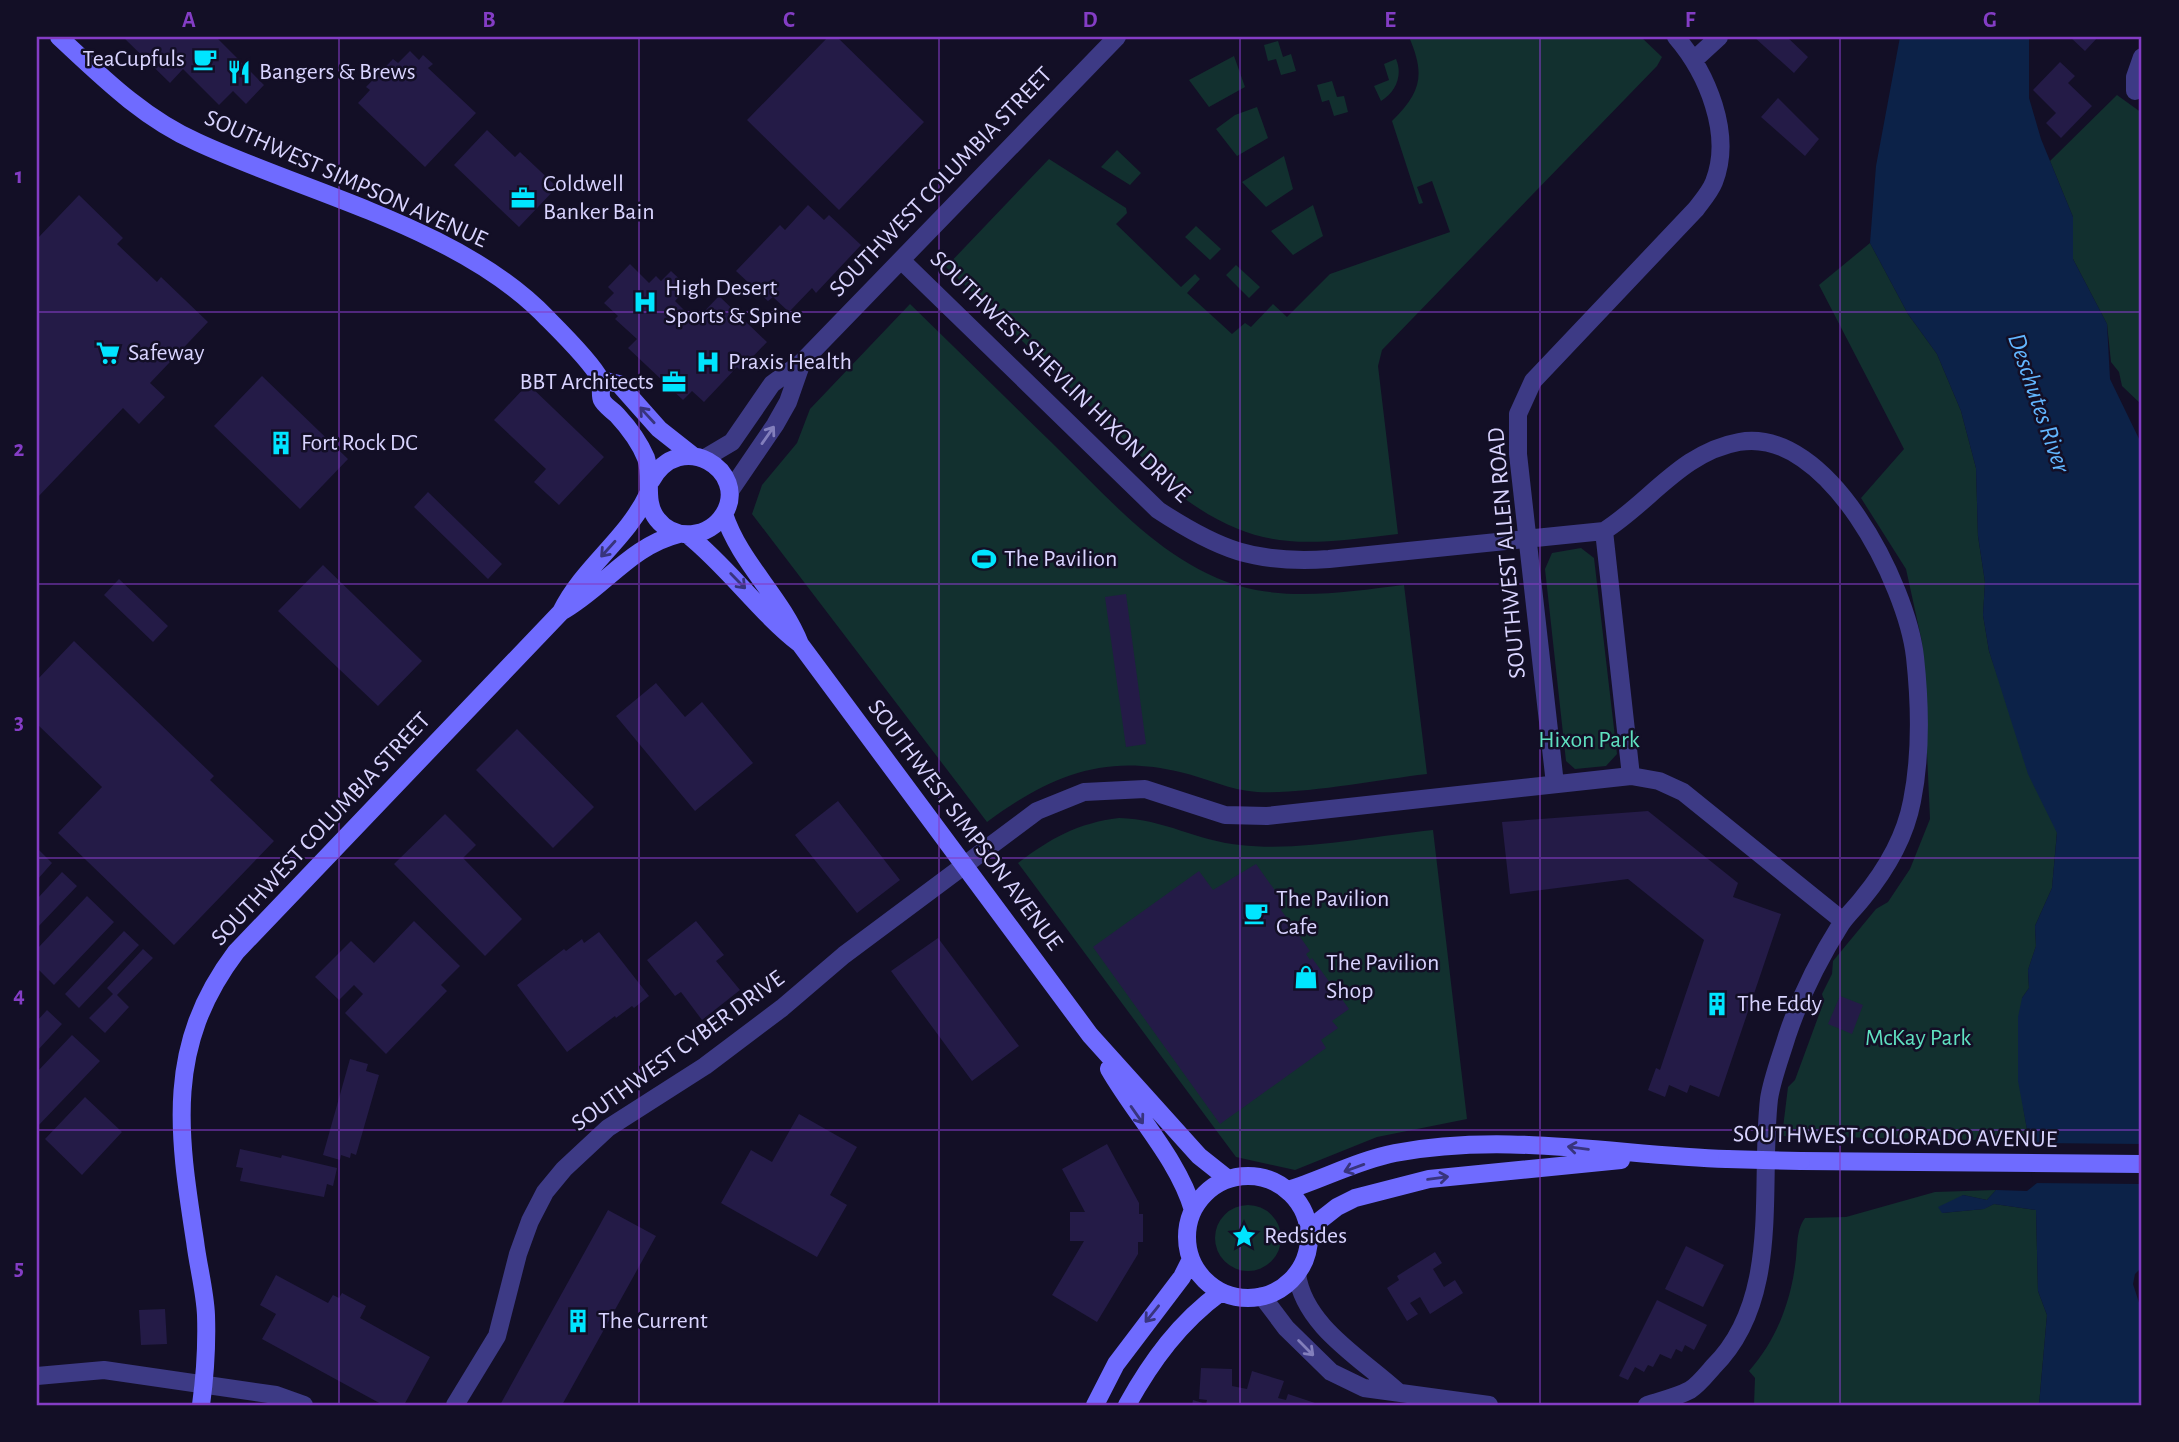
<svg xmlns="http://www.w3.org/2000/svg" width="2179" height="1442" font-family="'Alegreya Sans',sans-serif">
<style>
.green{fill:#12302f}
.water{fill:#0c2248}
.pier{fill:#130f26}
.building{fill:#241b47}
.lines{fill:none;stroke-linecap:round;stroke-linejoin:round}
.street{stroke:#3d3a85;stroke-width:18}
.secondary{stroke:#6f6bff;stroke-width:18}
.secondary-bridge{stroke:#6f6bff;stroke-width:18}
.oneway{stroke:#38347d}
.oneway2{stroke:#837fbc}
.grid{fill:none;stroke:#843dc5;stroke-width:2;stroke-opacity:0.55}
.labels{text-anchor:middle;dominant-baseline:central;stroke-width:5;stroke-linejoin:round;paint-order:stroke}
.poi-label{font-size:24px;fill:#d9d4ff;stroke:#130f26;text-anchor:start}
.street-label{font-size:24px;fill:#d9d4ff;stroke:#130f26}
.park-label{font-size:24px;fill:#5fe0c0;stroke:#130f26}
.water-label{font-size:26px;font-style:italic;fill:#62b6ff;stroke:#130f26}
.neatline{fill:none;stroke:#843dc5;stroke-width:2.5}
.grid-label{font-size:23px;text-anchor:middle;font-weight:bold;fill:#843dc5}
</style>
<rect width="100%" height="100%" fill="#130f26"/>
<path class="green" d="M1409,37H1641L1662,57L1657,66L1382,350L1378,366L1398,534C1309,544 1262,554 1185,499L946,267L1049,159L1126,208L1127,213L1116,224L1181,287L1195,274L1200,279L1187,293L1232,334L1245,323L1251,327L1273,304L1287,317L1330,274L1450,232L1432,181L1417,187L1423,203L1419,204L1392,121C1422,92 1425,74 1409,37Z
M1278,41L1283,57L1291,54L1296,71L1281,75L1276,59L1268,61L1264,45Z
M1234,56L1245,87L1209,107L1189,80Z
M1396,59C1403,75 1396,92 1381,101L1374,86L1389,80L1384,64Z
M1332,81L1337,97L1344,96L1348,112L1334,116L1329,100L1322,102L1317,85Z
M2117,95L2142,113V405L2122,386L2119,372L2111,362L2107,324L2073,259V217L2050,161Z
M1257,107L1268,138L1237,156L1216,129L1235,115Z
M1117,150L1141,173L1130,185L1101,167Z
M1284,156L1293,189L1266,207L1242,182Z
M1313,205L1323,236L1293,255L1271,231Z
M1196,226L1221,249L1210,260L1185,237Z
M1870,243L1908,314L1937,354L1961,411L1976,468L1978,536L1985,582L1983,615L1989,651L2013,722L2057,832L2052,888L2035,926L2036,946L2028,970L2029,988L2022,998L2023,1106L2029,1141L1782,1136L1788,1087L1795,1080L1824,1001L1822,994L1832,974L1833,961L1876,909L1888,902L1910,869L1930,819L1922,642L1906,569L1861,498L1904,449L1819,285Z
M1236,265L1260,287L1249,298L1226,275Z
M910,304C957,350 1004,396 1051,442C1111,500 1170,573 1256,590C1305,599 1354,591 1404,585L1427,774C1376,780 1307,794 1257,792C1229,790 1207,778 1180,772C1103,753 1048,777 987,822L752,514L762,485L797,443L810,409Z
M1581,548L1594,558L1617,754L1606,766L1575,769L1566,761L1545,569L1552,553Z
M1119,818C1164,819 1197,841 1240,845C1300,852 1372,836 1433,830L1467,1119L1377,1137L1295,1170L1236,1157L1018,863C1051,838 1078,823 1119,818Z
M1996,1190L1987,1200L1963,1195L1942,1213L1983,1209L1994,1204L2036,1210L2038,1291L2047,1315L2039,1405H1754L1755,1378L1749,1371C1775,1342 1790,1304 1795,1266C1798,1250 1795,1231 1805,1218L1846,1217L1935,1192Z
M1215 1238a33 33 0 1 1 66 0a33 33 0 1 1-66 0Z"/>
<path class="water" d="M1900,37H2029V98L2041,139L2073,217V259L2107,324L2110,379L2142,445V1267L2135,1274L2133,1284L2142,1312V1405H2039L2047,1315L2038,1291L2036,1210L1994,1204L1984,1209L1942,1213L1938,1207L1963,1195L1987,1200L1996,1190L2027,1191L2037,1183L2018,1081V1017L2022,998L2029,988L2028,970L2036,946L2035,926L2052,888L2057,833L2028,774L1989,651L1983,615L1985,582L1978,536L1976,468L1961,411L1937,354L1908,314L1870,243L1876,166Z"/>
<path class="pier" d="M2027,1143L2142,1144V1184L2033,1183Z"/>
<path class="building" d="M123,37H216L264,85L246,104L233,91L219,105L183,69L170,83Z
M828,37H837L924,122L839,210L747,120Z
M1754,37H1787L1808,57L1794,73Z
M2070,37H2098L2085,51Z
M410,51L419,60L423,55L433,64L428,68L476,113L425,167L358,103L370,90L366,87L393,59L398,63Z
M2060,62L2075,76L2068,83L2092,106L2061,138L2046,123L2056,113L2033,90Z
M1778,98L1819,139L1805,156L1761,117Z
M487,130L515,157L520,152L557,187L519,227L454,165Z
M79,195L123,238L117,244L157,282L161,277L208,322L150,383L165,397L139,424L123,408L37,498V239Z
M808,205L824,220L829,215L861,245L816,293L812,288L789,312L773,297L768,301L736,271L780,225L785,230Z
M630,264L649,283L656,276L661,281L671,271L688,287L675,301L695,321L719,296L767,342L740,370L737,367L704,402L692,391L683,400L628,348L637,339L615,319L618,316L604,303L614,293L608,287Z
M262,376L348,459L300,509L214,426Z
M528,384L604,457L559,505L534,482L546,469L494,420Z
M428,492L502,564L488,579L414,507Z
M323,565L422,661L378,706L278,611Z
M119,579L168,626L153,642L104,595Z
M1126,594L1146,744L1126,747L1105,597Z
M74,641L214,776L210,780L274,841L174,945L58,833L102,787L37,724V680Z
M656,683L685,717L702,702L753,763L695,811L616,716Z
M517,729L594,807L553,848L476,770Z
M838,801L900,880L857,913L795,835Z
M1648,811L1738,883L1733,897L1781,914L1719,1097L1690,1085L1687,1093L1669,1085L1665,1097L1648,1090L1656,1068L1660,1070L1704,940L1628,879L1510,894L1502,822Z
M445,814L476,845L463,858L522,919L485,956L394,864Z
M37,848L52,863L37,880Z
M1256,864L1286,906L1281,910L1310,951L1306,954L1310,960L1312,958L1349,1009L1332,1021L1338,1028L1321,1040L1326,1048L1220,1124L1093,947L1199,871L1213,890Z
M62,872L77,886L37,928V899Z
M87,896L114,922L54,985L37,968V949Z
M414,921L460,966L441,985L447,991L386,1054L345,1013L363,994L354,985L339,1000L315,977L351,941L374,963Z
M696,921L724,955L716,961L740,990L702,1020L681,992L675,996L647,960Z
M124,931L139,945L79,1008L65,994Z
M599,932L649,996L634,1008L632,1006L616,1018L615,1016L567,1052L517,985L564,949L566,951L582,939L584,943Z
M938,938L1019,1046L972,1081L891,971Z
M143,949L153,958L117,995L129,1007L105,1033L89,1018L113,994L107,988Z
M1840,996L1863,1005L1852,1034L1828,1024Z
M47,1010L62,1024L37,1051V1021Z
M72,1035L100,1061L37,1127V1072Z
M350,1059L368,1064L366,1071L379,1075L356,1155L351,1153L350,1158L341,1155L340,1160L323,1155Z
M85,1097L122,1132L82,1175L45,1139Z
M799,1114L857,1147L830,1195L847,1205L817,1257L721,1203L751,1150L772,1162Z
M1107,1144L1139,1203V1214H1143V1242H1138V1254L1097,1322L1052,1295L1084,1241H1070V1212H1085L1062,1169Z
M240,1149L281,1158L282,1155L337,1168L333,1186L327,1184L324,1197L240,1181L243,1168L236,1167Z
M608,1210L656,1236L562,1405H500Z
M1686,1246L1724,1265L1703,1307L1665,1289Z
M1435,1252L1442,1263L1433,1269L1444,1287L1455,1280L1463,1293L1430,1314L1420,1297L1410,1303L1418,1314L1407,1321L1387,1288L1399,1280L1397,1276Z
M276,1275L328,1303L333,1295L339,1298L342,1293L366,1306L360,1318L430,1357L404,1405H383L262,1339L276,1314L260,1305Z
M1657,1300L1707,1325L1694,1350L1685,1345L1682,1352L1676,1349L1671,1359L1660,1354L1653,1367L1648,1365L1644,1372L1635,1367L1628,1380L1619,1376Z
M165,1309L167,1344L141,1345L139,1310Z
M1201,1368L1232,1369V1386L1247,1389L1252,1371L1284,1381L1278,1398L1286,1400L1288,1394L1321,1405H1192L1193,1400L1206,1404L1207,1400L1199,1399Z"/>
<g class="lines">
<path class="street" d="M1695,59L1719,37
M2135,91V77L2142,57
M901,260L1158,510C1219,550 1255,564 1329,559L1604,531C1650,502 1682,452 1739,442C1828,426 1907,585 1915,657C1920,703 1921,756 1912,801C1905,838 1886,870 1862,899C1855,908 1847,915 1841,924C1819,959 1800,997 1787,1036C1781,1056 1772,1079 1769,1099C1759,1188 1782,1299 1713,1367C1706,1375 1698,1385 1690,1390C1677,1397 1660,1401 1647,1405
M705,458L732,442L772,384L802,362L1117,37
M730,491L775,425L788,402L802,362
M1604,531L1631,776
M1555,784L1518,454V414L1533,381L1696,209C1702,201 1710,192 1714,182C1733,134 1707,73 1676,37
M1297,1274C1304,1326 1361,1358 1397,1391
M1262,1296L1286,1328L1331,1372L1364,1388L1489,1405
M37,1376L104,1370L276,1395L304,1405
M455,1405L497,1336L518,1254L530,1221L545,1192L564,1169L608,1128L705,1066L782,1008L844,955L1037,811L1084,792L1145,789L1225,815L1267,816L1631,776L1659,781L1683,792L1843,921"/>
<path class="secondary" d="M59,37C102,77 143,118 197,142C309,194 463,229 548,319C561,332 593,364 600,379C603,385 599,394 602,400C604,405 612,410 617,415C629,428 639,441 646,458C653,479 643,501 657,519C675,542 709,538 724,514C750,471 680,427 651,481
M601,380L619,384L659,429L692,455
M724,514C740,563 781,596 800,644L1090,1035L1199,1156L1228,1179
M688,535C729,568 759,612 800,644
M561,612C604,588 630,546 679,534
M1109,1069C1136,1116 1178,1159 1193,1210
M1801,1161L2142,1164
M1187 1237a61 61 0 1 1 122 0a61 61 0 1 1-122 0Z
M1288,1190C1323,1179 1359,1160 1395,1153C1505,1132 1616,1155 1727,1159
M1309,1229L1337,1207L1355,1198L1429,1179L1621,1160
M201,1405C205,1376 207,1345 206,1315C205,1291 198,1266 195,1241C178,1132 165,1046 236,952L561,612C583,567 627,539 648,494
M1095,1405L1116,1364L1182,1277L1191,1259
M1127,1405C1152,1360 1180,1322 1221,1292"/>
<path class="secondary-bridge" d="M1727,1159L1801,1161"/>
</g>
<defs><path id="oneway-shaft" d="M-6 0H5M1.5-3L5.5 0L1.5 3" fill="none" stroke-width="1.6" stroke-linecap="round" stroke-linejoin="round" transform="scale(1.75)"/></defs>
<g class="oneway">
<use href="#oneway-shaft" transform="translate(647 415) rotate(-133)"/>
<use href="#oneway-shaft" transform="translate(608 549) rotate(132)"/>
<use href="#oneway-shaft" transform="translate(738 581) rotate(46)"/>
<use href="#oneway-shaft" transform="translate(1137 1115) rotate(55)"/>
<use href="#oneway-shaft" transform="translate(1578 1148) rotate(-173)"/>
<use href="#oneway-shaft" transform="translate(1354 1168) rotate(160)"/>
<use href="#oneway-shaft" transform="translate(1438 1178) rotate(-8)"/>
<use href="#oneway-shaft" transform="translate(1152 1314) rotate(129)"/>
</g>
<g class="oneway2">
<use href="#oneway-shaft" transform="translate(768 435) rotate(-55)"/>
<use href="#oneway-shaft" transform="translate(1306 1348) rotate(45)"/>
</g>
<path class="grid" d="M339,37V1405M639,37V1405M939,37V1405M1240,37V1405M1540,37V1405M1840,37V1405M37,312H2142M37,584H2142M37,858H2142M37,1130H2142"/>
<defs>
<g id="cafe-bare" transform="scale(1.89)"><path d="M-5.5-4.5H6V0H3Q3 3.5 0 3.5H-2.5Q-5.5 3.5-5.5 0ZM3-3.2v2h1.7v-2ZM-6 4.5H4V6H-6Z" fill="#00e5ff" stroke="#130f26" stroke-width="2.5" paint-order="stroke"/></g>
<g id="restaurant-bare" transform="scale(1.89)"><path d="M-5-6h1v4h1v-4h1v4h1v-4h1v5L-1.5 .5V6h-2V.5L-5-1ZM5-6V6H3V1.5H1.5Q1.5-4 5-6Z" fill="#00e5ff" stroke="#130f26" stroke-width="2.5" paint-order="stroke"/></g>
<g id="office-bare" transform="scale(1.89)"><path d="M-6-3h4V-5.5h4V-3h4V5H-6ZM-1-4.5V-3h2v-1.5ZM-6 0V1H6V0Z" fill="#00e5ff" stroke="#130f26" stroke-width="2.5" paint-order="stroke"/></g>
<g id="hospital-bare" transform="scale(1.89)"><path d="M-5-5h3v3.5h4V-5h3V5h-3V1.5h-4V5h-3Z" fill="#00e5ff" stroke="#130f26" stroke-width="2.5" paint-order="stroke"/></g>
<g id="supermarket-bare" transform="scale(1.89)"><path d="M-6-5.5h2.5l.6 2H6L4.5 2H-2.5L-4.4-4H-6ZM-1.5 3.2a1.3 1.3 0 1 0 .1 0ZM3 3.2a1.3 1.3 0 1 0 .1 0Z" fill="#00e5ff" stroke="#130f26" stroke-width="2.5" paint-order="stroke"/></g>
<g id="building-bare" transform="scale(1.89)"><path d="M-4-6H4V6H1V3H-1V6H-4ZM-2.5-4.3h1.7v1.8h-1.7ZM.8-4.3h1.7v1.8H.8ZM-2.5-1h1.7V.8h-1.7ZM.8-1h1.7V.8H.8Z" fill="#00e5ff" stroke="#130f26" stroke-width="2.5" paint-order="stroke"/></g>
<g id="stadium-bare" transform="scale(1.89)"><path d="M0-5a6.5 5 0 1 0 0 10a6.5 5 0 1 0 0-10ZM-3.5-1.8h7v3.6h-7Z" fill="#00e5ff" stroke="#130f26" stroke-width="2.5" paint-order="stroke"/></g>
<g id="shop-bare" transform="scale(1.89)"><path d="M-5-2.5h2.3a2.7 3.5 0 0 1 5.4 0H5L5.5 6h-11ZM-1.5-2.5h3a1.5 2.3 0 0 0-3 0Z" fill="#00e5ff" stroke="#130f26" stroke-width="2.5" paint-order="stroke"/></g>
<g id="sight-bare" transform="scale(1.89)"><path d="M0-6L1.8-2.2L6-1.7L2.9 1.2L3.7 5.4L0 3.3L-3.7 5.4L-2.9 1.2L-6-1.7L-1.8-2.2Z" fill="#00e5ff" stroke="#130f26" stroke-width="2.5" paint-order="stroke"/></g>
</defs>
<g fill-rule="evenodd">
<use href="#cafe-bare" x="205" y="59"/>
<use href="#restaurant-bare" x="239" y="72"/>
<use href="#office-bare" x="523" y="198"/>
<use href="#hospital-bare" x="645" y="302"/>
<use href="#supermarket-bare" x="108" y="353"/>
<use href="#hospital-bare" x="708" y="362"/>
<use href="#office-bare" x="674" y="382"/>
<use href="#building-bare" x="281" y="443"/>
<use href="#stadium-bare" x="984" y="559"/>
<use href="#cafe-bare" x="1256" y="913"/>
<use href="#shop-bare" x="1306" y="977"/>
<use href="#building-bare" x="1717" y="1004"/>
<use href="#sight-bare" x="1244" y="1236"/>
<use href="#building-bare" x="578" y="1321"/>
</g>
<g class="labels">
<g class="poi-label">
<text x="185" y="59" text-anchor="end">TeaCupfuls</text>
<text x="259" y="72">Bangers &amp; Brews</text>
<text x="543" y="184">Coldwell<tspan x="543" dy="28">Banker Bain</tspan></text>
<text x="665" y="288">High Desert<tspan x="665" dy="28">Sports &amp; Spine</tspan></text>
<text x="128" y="353">Safeway</text>
<text x="728" y="362">Praxis Health</text>
<text x="654" y="382" text-anchor="end">BBT Architects</text>
<text x="301" y="443">Fort Rock DC</text>
<text x="1004" y="559">The Pavilion</text>
<text x="1276" y="899">The Pavilion<tspan x="1276" dy="28">Cafe</tspan></text>
<text x="1326" y="963">The Pavilion<tspan x="1326" dy="28">Shop</tspan></text>
<text x="1737" y="1004">The Eddy</text>
<text x="1264" y="1236">Redsides</text>
<text x="598" y="1321">The Current</text>
</g>
<g class="street-label">
<text transform="translate(346 179) rotate(24)">SOUTHWEST SIMPSON AVENUE</text>
<text transform="translate(941 182) rotate(-46)">SOUTHWEST COLUMBIA STREET</text>
<text transform="translate(1060 377) rotate(44)">SOUTHWEST SHEVLIN HIXON DRIVE</text>
<text transform="translate(1507 553) rotate(-95)">SOUTHWEST ALLEN ROAD</text>
<text transform="translate(965 825) rotate(53)">SOUTHWEST SIMPSON AVENUE</text>
<text transform="translate(321 829) rotate(-47)">SOUTHWEST COLUMBIA STREET</text>
<text transform="translate(678 1051) rotate(-36)">SOUTHWEST CYBER DRIVE</text>
<text transform="translate(1895 1137) rotate(1)">SOUTHWEST COLORADO AVENUE</text>
</g>
<g class="park-label">
<text x="1589" y="740">Hixon Park</text>
<text x="1918" y="1038">McKay Park</text>
</g>
<g class="water-label">
<text transform="translate(2039 403) rotate(71)">Deschutes River</text>
</g>
</g>
<rect width="2179" height="1442" fill="none" stroke="#130f26" stroke-width="77"/>
<rect x="38" y="38" width="2102" height="1366" class="neatline"/>
<g class="grid-label">
<text x="189" y="27">A</text>
<text x="489" y="27">B</text>
<text x="789" y="27">C</text>
<text x="1090" y="27">D</text>
<text x="1390" y="27">E</text>
<text x="1690" y="27">F</text>
<text x="1990" y="27">G</text>
<text x="19" y="183">1</text>
<text x="19" y="456">2</text>
<text x="19" y="729">3</text>
<text x="19" y="1002">4</text>
<text x="19" y="1275">5</text>
</g>
</svg>
